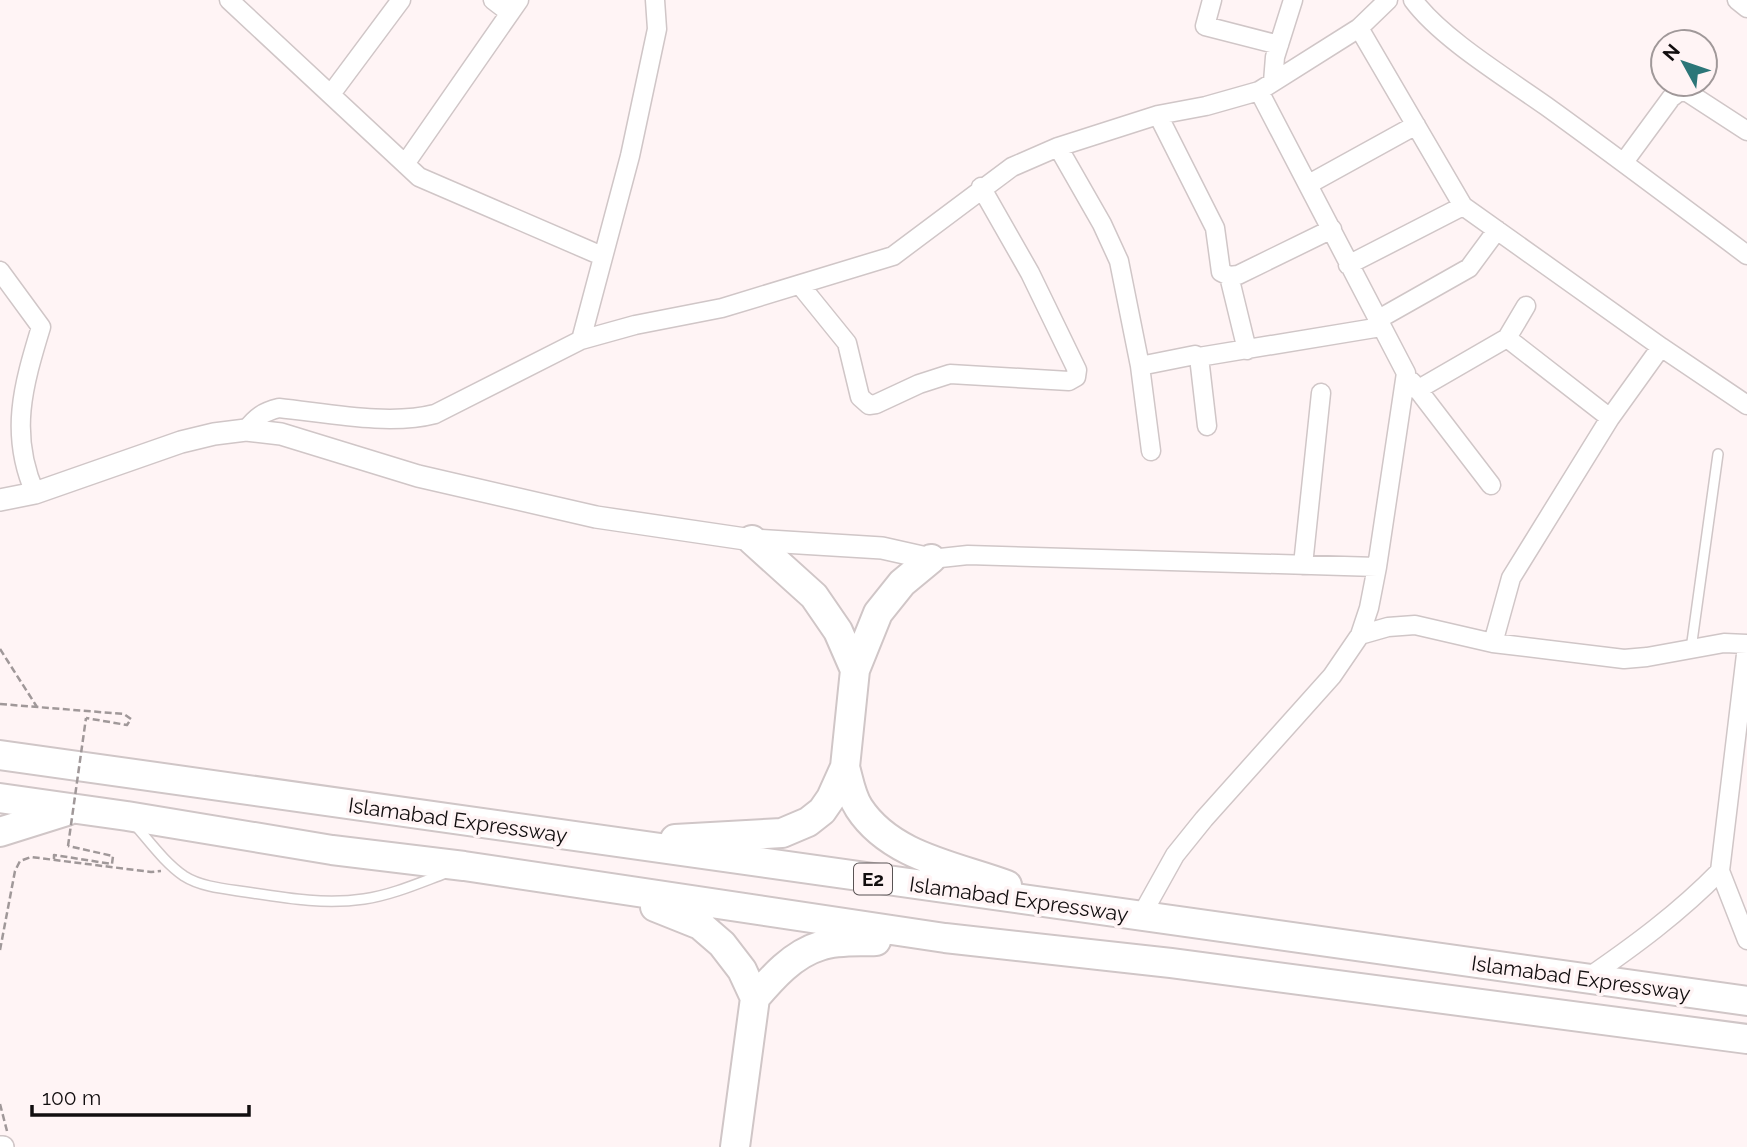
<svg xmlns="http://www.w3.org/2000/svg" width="1747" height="1147" font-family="Raleway,sans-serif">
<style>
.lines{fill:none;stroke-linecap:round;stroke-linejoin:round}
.service-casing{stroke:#d0c6c7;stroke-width:12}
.minor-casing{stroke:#d0c6c7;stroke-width:21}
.tertiary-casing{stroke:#d0c6c7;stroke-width:24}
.trunk-casing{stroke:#d0c6c7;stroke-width:32}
.path{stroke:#a09899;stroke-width:2.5;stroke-dasharray:7 3.5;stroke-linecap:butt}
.service{stroke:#fff;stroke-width:9}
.minor{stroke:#fff;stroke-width:18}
.tertiary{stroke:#fff;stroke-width:21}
.trunk{stroke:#fff;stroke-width:28}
.path-bridge{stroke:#a09899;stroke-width:2.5;stroke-dasharray:7 3.5;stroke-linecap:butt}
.labels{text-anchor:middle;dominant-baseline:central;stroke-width:7;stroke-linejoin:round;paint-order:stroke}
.shield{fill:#fff4f5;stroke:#595354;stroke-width:2}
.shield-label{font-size:19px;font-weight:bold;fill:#120e0f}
.street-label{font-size:21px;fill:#120e0f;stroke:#fff4f5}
</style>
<rect width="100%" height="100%" fill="#fff4f5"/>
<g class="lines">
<g class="service-casing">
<path id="service" d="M1691,649L1718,454
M135,825C150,842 165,863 184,876C201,887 226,889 246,892C285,898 324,905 364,899C392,895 419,883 446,873"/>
</g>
<g class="minor-casing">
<path id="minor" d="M229,0L419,177L602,256
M493,0L510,13
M1212,0L1205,26L1279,45
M1413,0C1441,38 1505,77 1546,106C1614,155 1680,205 1747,255
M1737,0L1747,8
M1359,28L1463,206L1661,347L1747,405
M1273,82L1275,57L1293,0
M331,94L401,0
M1158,115L1215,228L1221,272L1229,276L1247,350
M1058,147L1102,224L1119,261L1140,366L1151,451
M1624,162L1671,98L1680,91L1687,92L1747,131
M405,164L519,0
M1309,184L1416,125
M1348,265L1463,206
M0,271L41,327C23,386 9,434 35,493
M1229,276L1238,275L1332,229
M800,285L847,343L860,397L869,405L876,404L919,384L950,374L1069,381L1076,377L1077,370L1030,273L981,187
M1377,320L1469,268L1497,230
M1507,338L1610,418
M581,340L630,156L657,29L655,0
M1199,357L1207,426
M1140,366L1195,355L1199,357L1381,327
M1412,382L1491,485
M1417,390L1507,338L1526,306
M246,430C256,417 263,412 279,408C327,413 389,426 435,414L581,340L635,325L722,308L893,256L1012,167L1058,147L1158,115L1206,106L1259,91L1359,28L1388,0
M931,559L968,555L1377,567
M1303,565L1321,393
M1360,635L1388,627L1415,625L1493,643L1624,659L1647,657L1724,643L1747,644
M1493,643L1511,578L1610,418L1661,347
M1747,646L1720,871L1747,940
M1141,916L1175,855L1204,819L1332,676L1360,635L1369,608L1377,567L1406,373L1259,91
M1586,979C1634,946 1679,913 1720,871"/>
</g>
<g class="tertiary-casing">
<path id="tertiary" d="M0,500L35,493L181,442L214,434L246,430L281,434L418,476L596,517L752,540L882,548L931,559
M0,1147H3"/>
</g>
<g class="trunk-casing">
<path id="trunk" d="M855,670L878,613L902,583L931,559
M0,755L1747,1001
M845,767C849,781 851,796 859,808C891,857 956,866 1007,885
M0,798L127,816L332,850L464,866L945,938L1171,963L1747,1039
M0,832L67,811
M675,839L782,833L808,822L822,811L831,798L845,767L855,670L838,631L814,596L752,540
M655,907L700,925L722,944L742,970L755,998L735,1147
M755,998C772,978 793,954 820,946C837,940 858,942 876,941"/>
</g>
<path class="path" d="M0,649L37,707
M0,704L124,714L131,719L127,725L86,718
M54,859V855L112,864L113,856L68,846
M0,950L15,871L20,861L31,857L151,872L161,871
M0,1104L7,1131"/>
<use href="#service" class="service"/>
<use href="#minor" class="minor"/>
<use href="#tertiary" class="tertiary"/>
<use href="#trunk" class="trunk"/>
<path class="path-bridge" d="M68,846L86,718"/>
</g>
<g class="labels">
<rect class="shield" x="854" y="863.5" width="38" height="31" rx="5"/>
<g class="shield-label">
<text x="873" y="879">E2</text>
</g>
<g class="street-label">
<text transform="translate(458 820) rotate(8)">Islamabad Expressway</text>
<text transform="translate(1019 899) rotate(8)">Islamabad Expressway</text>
<text transform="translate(1581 978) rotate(8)">Islamabad Expressway</text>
</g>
</g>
<g transform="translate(1684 63) rotate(310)"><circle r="33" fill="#fff4f5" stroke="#a09899" stroke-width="2"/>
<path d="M0-5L12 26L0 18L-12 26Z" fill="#2c7678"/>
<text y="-10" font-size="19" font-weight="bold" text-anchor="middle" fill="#120e0f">N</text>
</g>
<path d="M32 1105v10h217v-10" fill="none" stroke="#120e0f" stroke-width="3.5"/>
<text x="42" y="1105" font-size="21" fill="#120e0f" stroke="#fff4f5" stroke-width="5" paint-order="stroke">100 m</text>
</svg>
